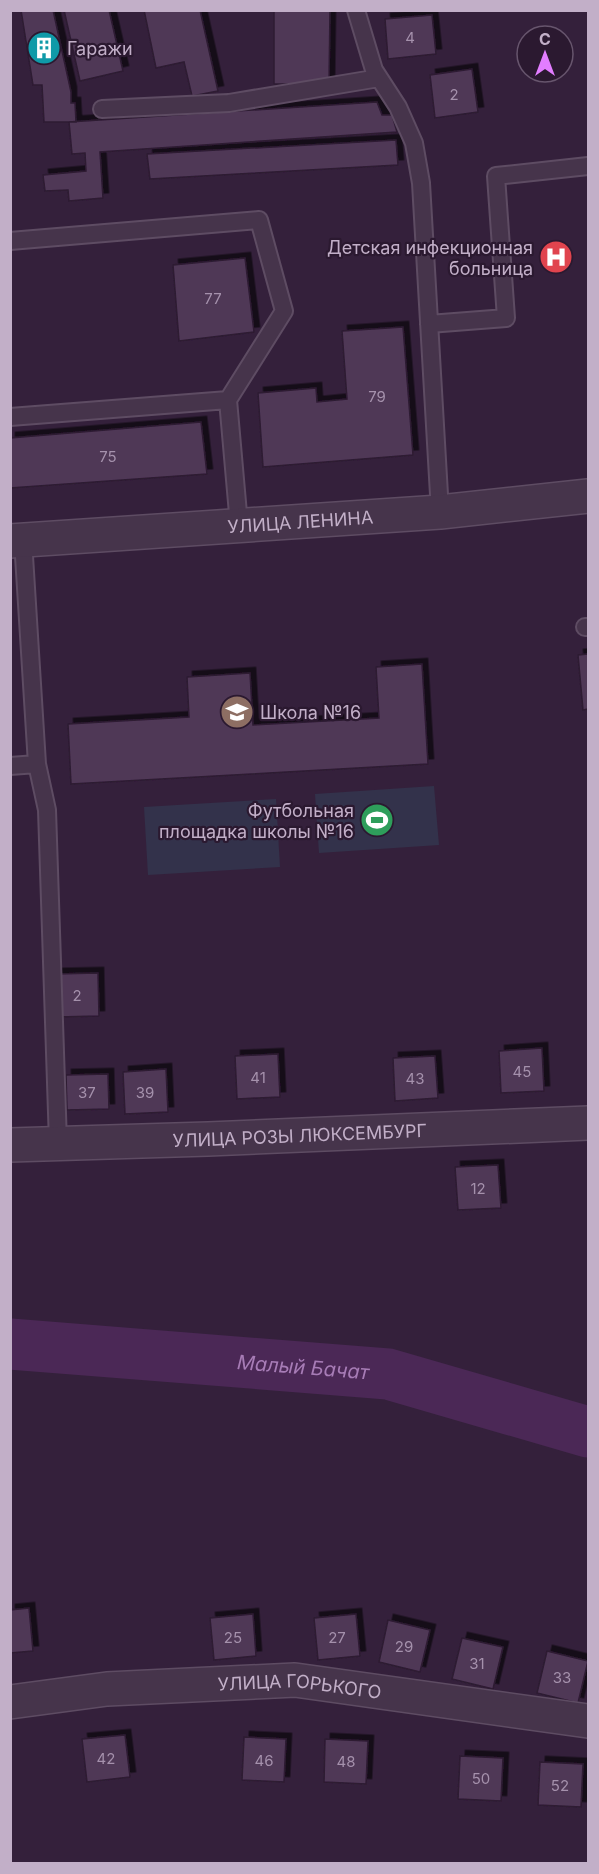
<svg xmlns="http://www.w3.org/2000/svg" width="599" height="1874" font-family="Inter,sans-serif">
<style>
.green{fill:#33324b}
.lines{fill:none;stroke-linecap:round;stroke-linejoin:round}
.river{stroke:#4b2856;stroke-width:51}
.building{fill:#4f3757;stroke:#2d1b32;stroke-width:1.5;filter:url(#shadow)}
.service-casing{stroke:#5e4c63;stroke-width:20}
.minor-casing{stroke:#5e4c63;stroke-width:36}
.tertiary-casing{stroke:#5e4c63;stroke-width:36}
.service{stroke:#46344b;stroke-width:16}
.minor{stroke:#46344b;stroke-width:33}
.tertiary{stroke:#46344b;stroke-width:33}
.labels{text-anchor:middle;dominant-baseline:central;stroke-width:4.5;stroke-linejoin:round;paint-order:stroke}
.number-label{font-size:15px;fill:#a591ac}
.poi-label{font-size:18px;fill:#c2afc8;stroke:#2b1930;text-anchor:start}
.street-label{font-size:18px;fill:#c2afc8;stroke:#2b1930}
.water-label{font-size:20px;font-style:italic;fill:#a77cb6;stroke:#2b1930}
</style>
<defs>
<filter id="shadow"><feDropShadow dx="5.5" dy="-5.5" stdDeviation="0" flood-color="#0009"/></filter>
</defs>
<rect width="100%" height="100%" fill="#34203b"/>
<path class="green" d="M434,786L439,845L319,853L315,794Z
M276,799L280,867L148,875L144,807Z"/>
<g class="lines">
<path class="river" id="s1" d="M10,1344L388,1374L588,1432"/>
</g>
<path class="building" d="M21,10H53L71,92V103H75L76,122H44L42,85H33Z
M64,10H109L123,71L80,81Z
M144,10H200L218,91L192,96L184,62L156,68Z
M274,10H330L329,84H274Z
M432,15L436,54L388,59L385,19Z
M472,69L478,112L435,118L430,75Z
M377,102L382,115H392L397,132L100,152L103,198L69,201L68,190L45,191L43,175L86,171L85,153L72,154L69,122Z
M396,140L398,165L150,179L147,154Z
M245,258L254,332L179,341L173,265Z
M403,327L413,455L263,467L258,393L316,388L317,402L347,399L342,331Z
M201,422L207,474L10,488V438Z
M588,654V709L583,710L578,655Z
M422,664L428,764L71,784L68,724L189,717L187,677L250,673L253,725L379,718L376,667Z
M98,973L99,1016L57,1017L55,974Z
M542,1048L544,1091L501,1093L499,1051Z
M278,1054L280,1097L237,1099L235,1056Z
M435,1056L438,1098L395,1101L393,1058Z
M166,1069L168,1112L125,1114L123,1072Z
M108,1074L109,1109L67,1110L66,1075Z
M498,1165L501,1208L458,1210L455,1167Z
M29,1608L33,1651L10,1653V1610Z
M253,1614L256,1656L214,1660L210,1618Z
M356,1614L360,1656L318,1660L314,1618Z
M388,1620L430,1630L420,1672L379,1662Z
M462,1638L503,1647L493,1689L452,1679Z
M547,1651L588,1661L578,1703L537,1693Z
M125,1735L130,1777L87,1782L82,1739Z
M244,1737L286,1739L284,1782L242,1780Z
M325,1739L368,1741L366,1784L324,1782Z
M460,1756L503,1758L501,1801L458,1799Z
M540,1762L583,1764L581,1807L538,1805Z"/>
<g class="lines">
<g class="service-casing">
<path id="service" d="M356,10L374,70L398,107L414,143L421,183L440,512
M102,109L229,103L379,78
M10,241L259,220L284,311L228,400
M429,324L506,318L496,176L588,166
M10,417L228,400L239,525
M23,540L37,764L47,810L58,1143
M585,627H588
M10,766L37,764"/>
</g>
<g class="minor-casing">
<g id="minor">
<path id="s2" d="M10,1145L208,1139L588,1123"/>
<path id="s3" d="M10,1702L107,1689L295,1680L588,1721"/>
</g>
</g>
<g class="tertiary-casing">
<g id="tertiary">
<path id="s4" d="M10,541L440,512L588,496"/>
</g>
</g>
<use href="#service" class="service"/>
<use href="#minor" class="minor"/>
<use href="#tertiary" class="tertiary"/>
</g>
<defs>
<g id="building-disc" transform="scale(1.725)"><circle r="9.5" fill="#0f9aa8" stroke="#2b1930"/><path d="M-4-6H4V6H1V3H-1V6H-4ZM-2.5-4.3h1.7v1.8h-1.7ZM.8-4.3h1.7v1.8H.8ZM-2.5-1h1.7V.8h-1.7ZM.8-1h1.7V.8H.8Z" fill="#fff"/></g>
<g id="hospital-disc" transform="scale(1.725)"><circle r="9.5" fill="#e0444e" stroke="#2b1930"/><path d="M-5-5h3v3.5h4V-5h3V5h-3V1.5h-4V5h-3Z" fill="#fff"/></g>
<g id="school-disc" transform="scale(1.725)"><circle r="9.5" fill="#8d6e63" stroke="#2b1930"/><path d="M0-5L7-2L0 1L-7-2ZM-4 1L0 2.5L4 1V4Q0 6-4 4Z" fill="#fff"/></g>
<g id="stadium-disc" transform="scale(1.725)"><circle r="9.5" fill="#2e9e5b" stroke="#2b1930"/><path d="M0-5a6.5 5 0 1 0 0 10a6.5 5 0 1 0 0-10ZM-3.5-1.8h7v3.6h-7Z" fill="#fff"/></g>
</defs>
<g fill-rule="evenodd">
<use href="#building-disc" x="44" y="48"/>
<use href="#hospital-disc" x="556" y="257"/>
<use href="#school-disc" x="237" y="712"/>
<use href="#stadium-disc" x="377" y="820"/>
</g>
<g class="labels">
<g class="number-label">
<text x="410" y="37">4</text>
<text x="454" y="94">2</text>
<text x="213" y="298">77</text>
<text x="377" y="396">79</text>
<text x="108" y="456">75</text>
<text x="77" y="995">2</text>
<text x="522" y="1071">45</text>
<text x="258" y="1077">41</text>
<text x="415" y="1078">43</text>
<text x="87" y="1092">37</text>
<text x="145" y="1092">39</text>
<text x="478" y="1188">12</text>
<text x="233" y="1637">25</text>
<text x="337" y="1637">27</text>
<text x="404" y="1646">29</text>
<text x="477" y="1663">31</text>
<text x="562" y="1677">33</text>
<text x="106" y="1758">42</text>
<text x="264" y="1760">46</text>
<text x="346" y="1761">48</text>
<text x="481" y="1778">50</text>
<text x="560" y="1785">52</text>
</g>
<g class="poi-label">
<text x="67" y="48">Гаражи</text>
<text x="533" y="247" text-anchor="end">Детская инфекционная<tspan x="533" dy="21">больница</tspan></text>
<text x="260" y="712">Школа №16</text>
<text x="354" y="810" text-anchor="end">Футбольная<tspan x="354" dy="21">площадка школы №16</tspan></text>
</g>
<g class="street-label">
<text stroke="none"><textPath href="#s4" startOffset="291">УЛИЦА ЛЕНИНА</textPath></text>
<text stroke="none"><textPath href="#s2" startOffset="290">УЛИЦА РОЗЫ ЛЮКСЕМБУРГ</textPath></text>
<text stroke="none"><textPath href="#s3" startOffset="291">УЛИЦА ГОРЬКОГО</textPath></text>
</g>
<g class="water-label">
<text stroke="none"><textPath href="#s1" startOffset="294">Малый Бачат</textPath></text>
</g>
</g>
<rect width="599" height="1874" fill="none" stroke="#c2afc8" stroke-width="24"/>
<g transform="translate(545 54)"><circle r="28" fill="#2b1930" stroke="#67556d" stroke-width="1.5"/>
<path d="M0-4.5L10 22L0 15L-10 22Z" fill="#e27dff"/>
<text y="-9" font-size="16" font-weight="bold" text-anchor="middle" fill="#c2afc8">С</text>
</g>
</svg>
